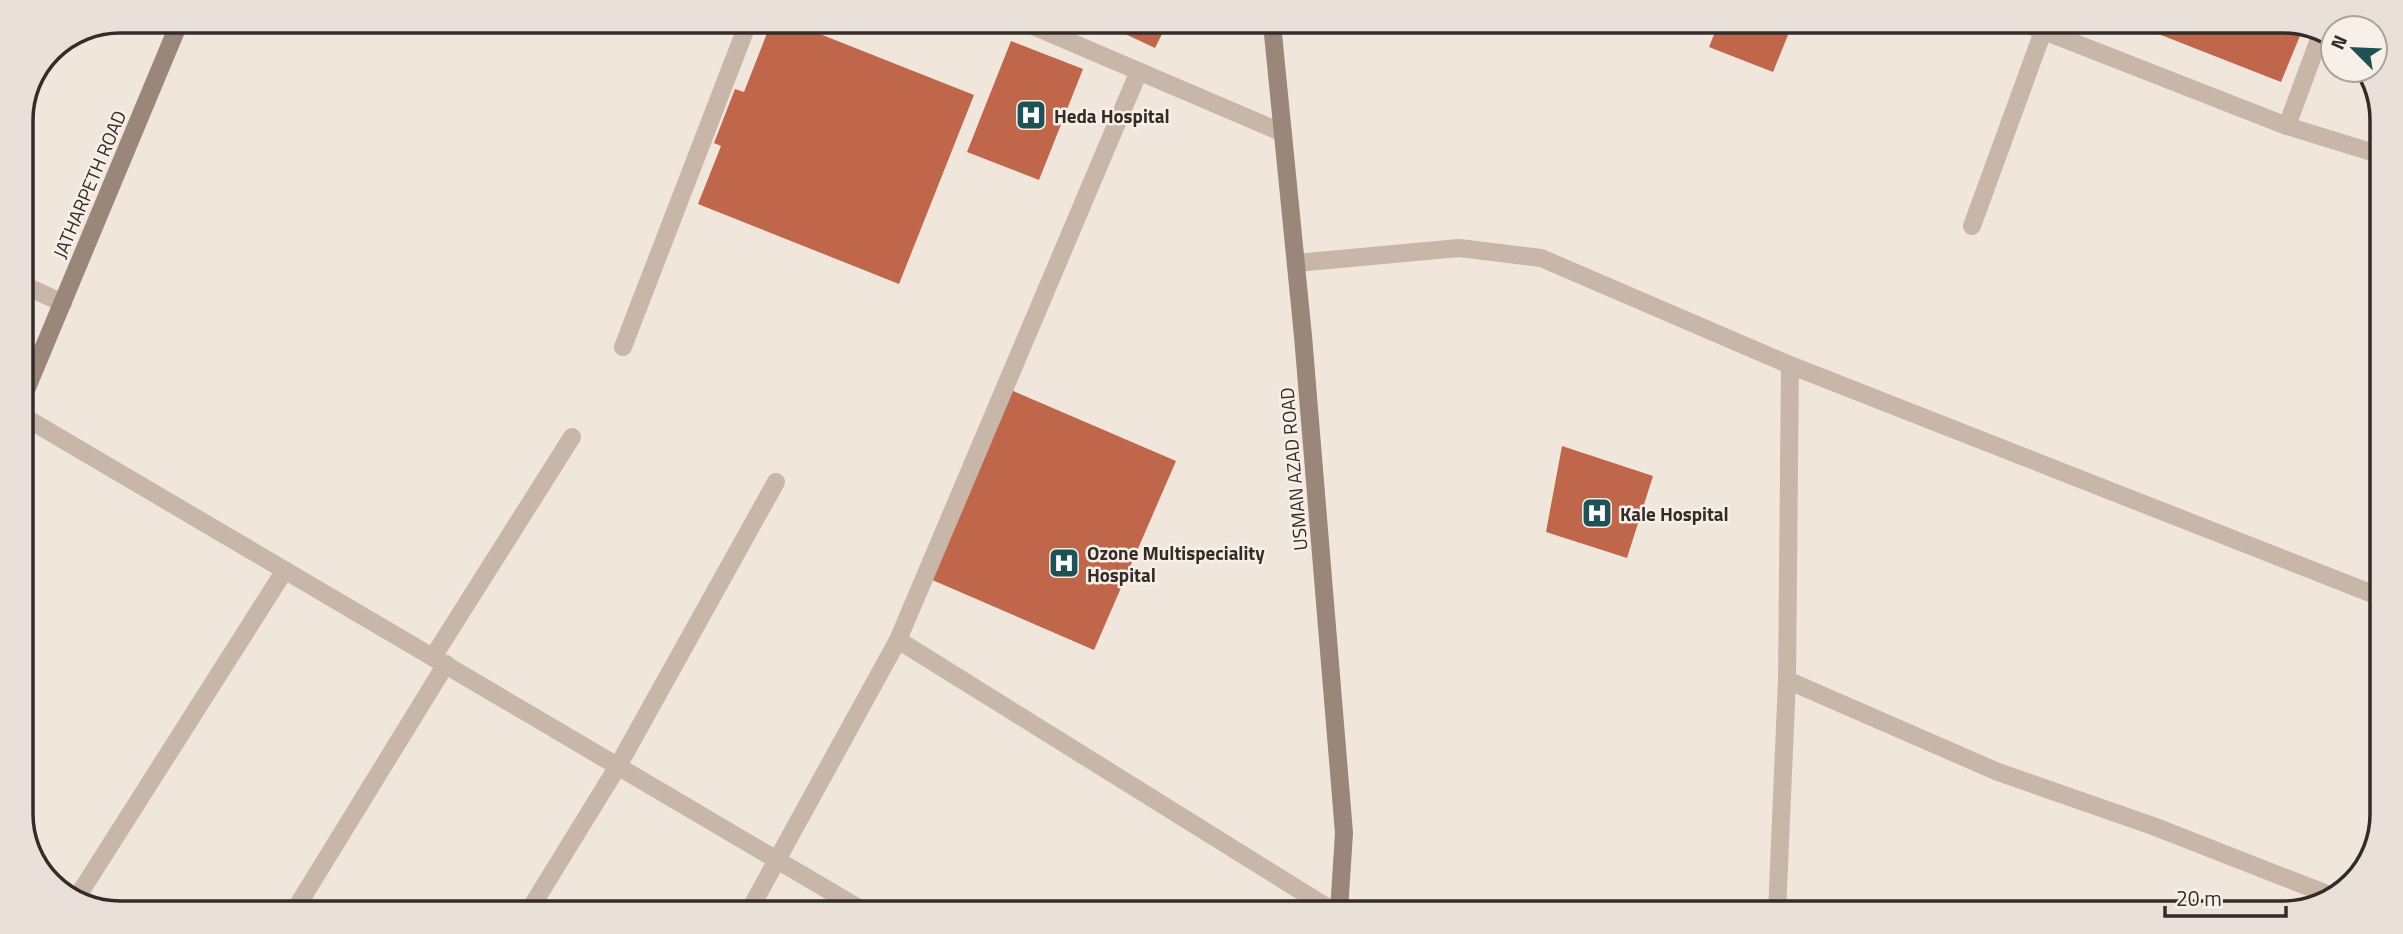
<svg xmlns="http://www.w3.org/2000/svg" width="2403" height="934" font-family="'Titillium Web',sans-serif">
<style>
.building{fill:#bf664b}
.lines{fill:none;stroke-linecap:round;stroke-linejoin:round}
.minor{stroke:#c8b6a8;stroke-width:18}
.secondary{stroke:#9b867a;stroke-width:18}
.labels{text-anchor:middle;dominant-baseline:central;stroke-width:5;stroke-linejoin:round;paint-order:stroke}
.poi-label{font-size:19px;font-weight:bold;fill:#352c28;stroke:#f8f0e8;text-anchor:start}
.street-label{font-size:19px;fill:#352c28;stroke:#f8f0e8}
.rim{fill:none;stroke:#352c28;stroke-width:3.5}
</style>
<rect width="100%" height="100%" fill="#f0e6dc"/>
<path class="building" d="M771,23H792L974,95L899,284L698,204L721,146L714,143L735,89L744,92Z
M1102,23L1167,24L1155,48Z
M1718,25H1792L1773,72L1709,47Z
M2138,26H2304L2281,82Z
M1011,41L1083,69L1039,180L967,152Z
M1011,390L1176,461L1094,650L930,579Z
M1562,446L1653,476L1627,558L1546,532Z"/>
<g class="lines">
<path class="minor" d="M1026,23L1283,133
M2031,26L2287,126L2381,155
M2287,126L2322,31
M1972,226L2045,26
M1296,263L1459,248L1541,258L1790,365L1787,680L1777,912
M21,284L63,303
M623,347L748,23
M1790,365L2378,596
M21,415L862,910
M898,640L1139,71
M433,657L572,437
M1787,680L1998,772L2153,826L2332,896
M76,899L285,570
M296,908L446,664
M530,909L618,766L776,482
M750,909L898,640L1333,911"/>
<path class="secondary" d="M1272,24L1303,336L1344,833L1339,911
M21,402L180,21"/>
</g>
<defs>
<g id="hospital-square" transform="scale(1.575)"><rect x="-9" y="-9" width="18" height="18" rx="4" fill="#205154" stroke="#f8f0e8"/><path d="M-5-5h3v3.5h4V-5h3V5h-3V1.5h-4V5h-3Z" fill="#fff"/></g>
</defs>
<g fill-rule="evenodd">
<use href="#hospital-square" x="1031" y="115"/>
<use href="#hospital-square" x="1597" y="513"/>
<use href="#hospital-square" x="1064" y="563"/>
</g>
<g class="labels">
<g class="poi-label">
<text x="1054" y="115">Heda Hospital</text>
<text x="1620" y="513">Kale Hospital</text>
<text x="1087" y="552">Ozone Multispeciality<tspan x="1087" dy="22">Hospital</tspan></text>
</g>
<g class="street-label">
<text transform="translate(89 184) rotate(-67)">JATHARPETH ROAD</text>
<text transform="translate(1293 469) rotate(-95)">USMAN AZAD ROAD</text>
</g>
</g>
<path d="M0 0H2403V934H0ZM120 33H2283A87 87 0 0 1 2370 120V814A87 87 0 0 1 2283 901H120A87 87 0 0 1 33 814V120A87 87 0 0 1 120 33Z" fill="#e8e0d9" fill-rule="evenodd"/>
<path class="rim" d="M120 33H2283A87 87 0 0 1 2370 120V814A87 87 0 0 1 2283 901H120A87 87 0 0 1 33 814V120A87 87 0 0 1 120 33Z"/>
<g transform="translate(2354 49) rotate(294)"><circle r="33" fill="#f8f0e8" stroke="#aaa29b" stroke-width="2"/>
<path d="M0-5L12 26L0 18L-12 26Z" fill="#205154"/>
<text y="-10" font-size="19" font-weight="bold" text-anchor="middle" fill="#352c28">N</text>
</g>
<path d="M2165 906v10h121v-10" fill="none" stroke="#352c28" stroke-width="3.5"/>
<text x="2176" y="906" font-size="21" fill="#352c28" stroke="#f8f0e8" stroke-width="5" paint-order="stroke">20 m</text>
</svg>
